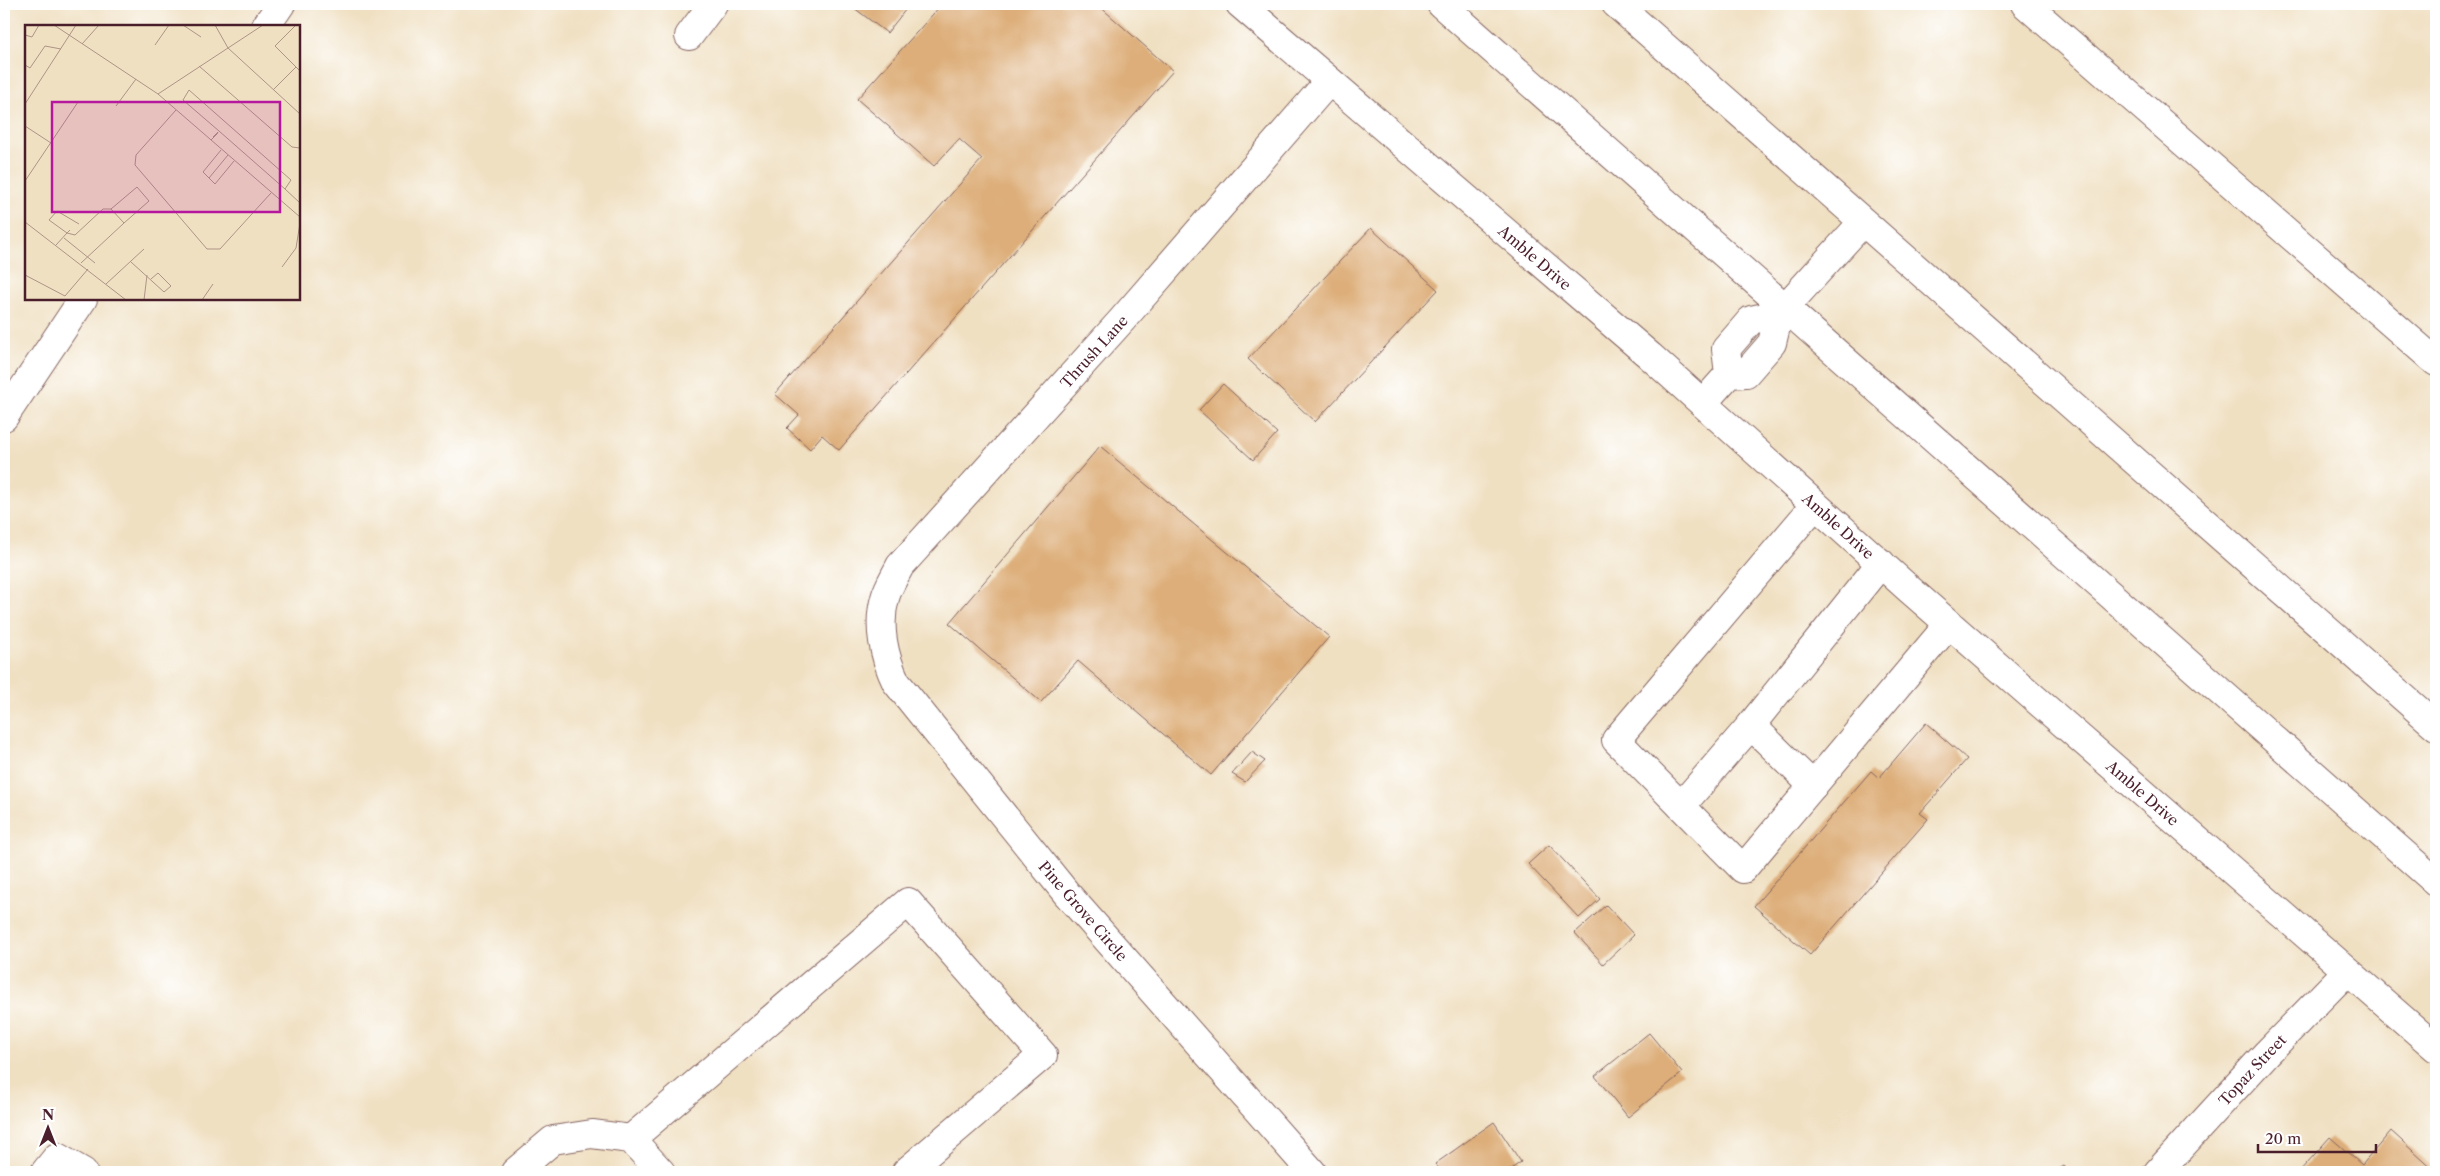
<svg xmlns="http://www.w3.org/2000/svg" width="2440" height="1176" font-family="'Libre Caslon Text',serif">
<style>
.building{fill:#ddae79}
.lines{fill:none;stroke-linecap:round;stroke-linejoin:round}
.minor-casing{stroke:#846360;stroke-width:30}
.minor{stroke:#fff;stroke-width:28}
.labels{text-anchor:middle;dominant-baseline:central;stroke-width:5;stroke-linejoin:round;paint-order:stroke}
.street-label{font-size:15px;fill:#4a1f2b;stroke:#fff}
.inset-road{fill:none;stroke:#ae9386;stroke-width:1}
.view{fill:#b5179e;fill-opacity:0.15;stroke:#b5179e;stroke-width:2.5}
.inset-edge{fill:none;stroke:#4a1f2b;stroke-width:2.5}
</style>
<rect width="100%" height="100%" fill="#fff"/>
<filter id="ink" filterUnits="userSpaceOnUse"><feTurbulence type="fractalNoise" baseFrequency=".02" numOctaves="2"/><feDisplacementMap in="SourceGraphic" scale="10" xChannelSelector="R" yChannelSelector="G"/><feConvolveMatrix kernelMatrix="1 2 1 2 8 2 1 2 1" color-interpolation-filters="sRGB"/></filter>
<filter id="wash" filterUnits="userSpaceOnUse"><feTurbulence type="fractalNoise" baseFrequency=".0096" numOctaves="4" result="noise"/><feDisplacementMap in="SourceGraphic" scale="20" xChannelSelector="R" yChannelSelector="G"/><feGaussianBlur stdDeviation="1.12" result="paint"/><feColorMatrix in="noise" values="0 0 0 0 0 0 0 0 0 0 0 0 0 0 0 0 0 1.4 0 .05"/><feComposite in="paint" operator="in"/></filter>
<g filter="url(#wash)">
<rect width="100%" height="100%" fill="#f0e0c2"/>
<g id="blocks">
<path class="building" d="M849,4H910L887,33Z
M942,4H1097L1173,71L839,450L822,435L810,449L787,428L799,415L775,394L982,159L959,139L934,166L857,99Z
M1371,228L1438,290L1315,422L1248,359Z
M1223,384L1277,433L1253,460L1199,410Z
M1100,446L1329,637L1211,775L1078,661L1041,702L949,623Z
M1926,723L1967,759L1920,813L1928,819L1810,955L1754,906L1871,771L1879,778Z
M1252,752L1265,761L1245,782L1232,774Z
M1549,845L1600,899L1579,918L1528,864Z
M1606,905L1634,935L1603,964L1575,933Z
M1649,1033L1682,1073L1628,1117L1595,1076Z
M1494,1122L1521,1162L1507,1172H1442L1435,1164Z
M2391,1131L2436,1172H2299L2330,1137L2362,1165Z
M2064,1166L2070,1172H2054Z"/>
</g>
</g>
<g filter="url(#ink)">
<use href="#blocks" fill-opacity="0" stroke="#846360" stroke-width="1"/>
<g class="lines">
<g class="minor-casing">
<g id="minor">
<path id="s1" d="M1240,4L1650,356L1909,589L2436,1048"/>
<path d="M1441,4L2436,882"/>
<path d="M1616,4L2436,726"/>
<path d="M2025,4L2436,362"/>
<path d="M266,26L281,4"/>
<path d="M689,36L713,4"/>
<path d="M1779,314L1863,222"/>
<path d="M1703,403L1729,374L1746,373L1772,343L1779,314L1751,320L1726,349L1729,374"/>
<path d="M4,417L83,299"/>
<path d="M1815,505L1616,740L1743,869L1949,624"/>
<path d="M1751,725L1813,786"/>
<path d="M1681,806L1751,725L1881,563"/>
<path d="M631,1139L908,902L1043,1055L906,1172"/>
<path d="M45,1172L57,1157L83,1172"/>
<path d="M515,1172L553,1140L592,1134L631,1139L661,1172"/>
<path id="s2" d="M1312,1172L1067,894L896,682C884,657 877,626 885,598C888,587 895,576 900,566L1122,320L1329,81"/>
<path id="s3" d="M2158,1172L2267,1053L2347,971"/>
</g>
</g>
<use href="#minor" class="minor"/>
</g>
</g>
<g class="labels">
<g class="street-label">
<text stroke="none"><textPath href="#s1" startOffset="389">Amble Drive</textPath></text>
<text stroke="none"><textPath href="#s2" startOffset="1054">Thrush Lane</textPath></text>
<text stroke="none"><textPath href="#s1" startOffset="794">Amble Drive</textPath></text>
<text stroke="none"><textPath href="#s1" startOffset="1199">Amble Drive</textPath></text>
<text transform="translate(1083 911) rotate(49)">Pine Grove Circle</text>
<text stroke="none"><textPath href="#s3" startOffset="139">Topaz Street</textPath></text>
</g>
</g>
<g transform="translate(25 25)">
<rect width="275" height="275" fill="#f0e0c2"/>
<path class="inset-road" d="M29,0L133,69L275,192M158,0L176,12M190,0L203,23L238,0M0,10L7,12L14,0M57,19L74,0M130,20L144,0M0,40L5,43L20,21L36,24M174,41L267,122L275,123M271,42L250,21L271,0M248,65L271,42L275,46M133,69L203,23L275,89M0,79L51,0M91,81L111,54M151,85L111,130L110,140L182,224H195L246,168M0,101L26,118M186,115L192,109L193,107L188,112M196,125L178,147L190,159L209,136M184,153L203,130M0,156L53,77M260,164L266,155L164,65L158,75L194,106L260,164L275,178M86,184L112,162L124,176L99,198M0,197L101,275M45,205L42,208L24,195L32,186L54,199M39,213L70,238M31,220L42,208L50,210L78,184H86L99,198L56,238M106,237L139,267L146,261L133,248L126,254M257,242L271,223L275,198M0,250L40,271L63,244M81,259L119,224M119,275L122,250M177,275L188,259"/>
<path class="view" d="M27,77H255V187H27Z"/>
<rect width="275" height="275" class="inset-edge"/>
</g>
<rect width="2440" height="1176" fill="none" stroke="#fff" stroke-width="20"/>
<g transform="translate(48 1128)" stroke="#ffffff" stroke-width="4" paint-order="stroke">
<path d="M0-4L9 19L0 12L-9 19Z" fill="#4a1f2b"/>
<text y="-8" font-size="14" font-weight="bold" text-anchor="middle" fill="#4a1f2b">N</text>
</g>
<path d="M2258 1144v8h118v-8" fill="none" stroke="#4a1f2b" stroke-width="2.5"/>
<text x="2265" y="1144" font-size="15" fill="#4a1f2b" stroke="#ffffff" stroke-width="4" paint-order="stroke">20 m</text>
</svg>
